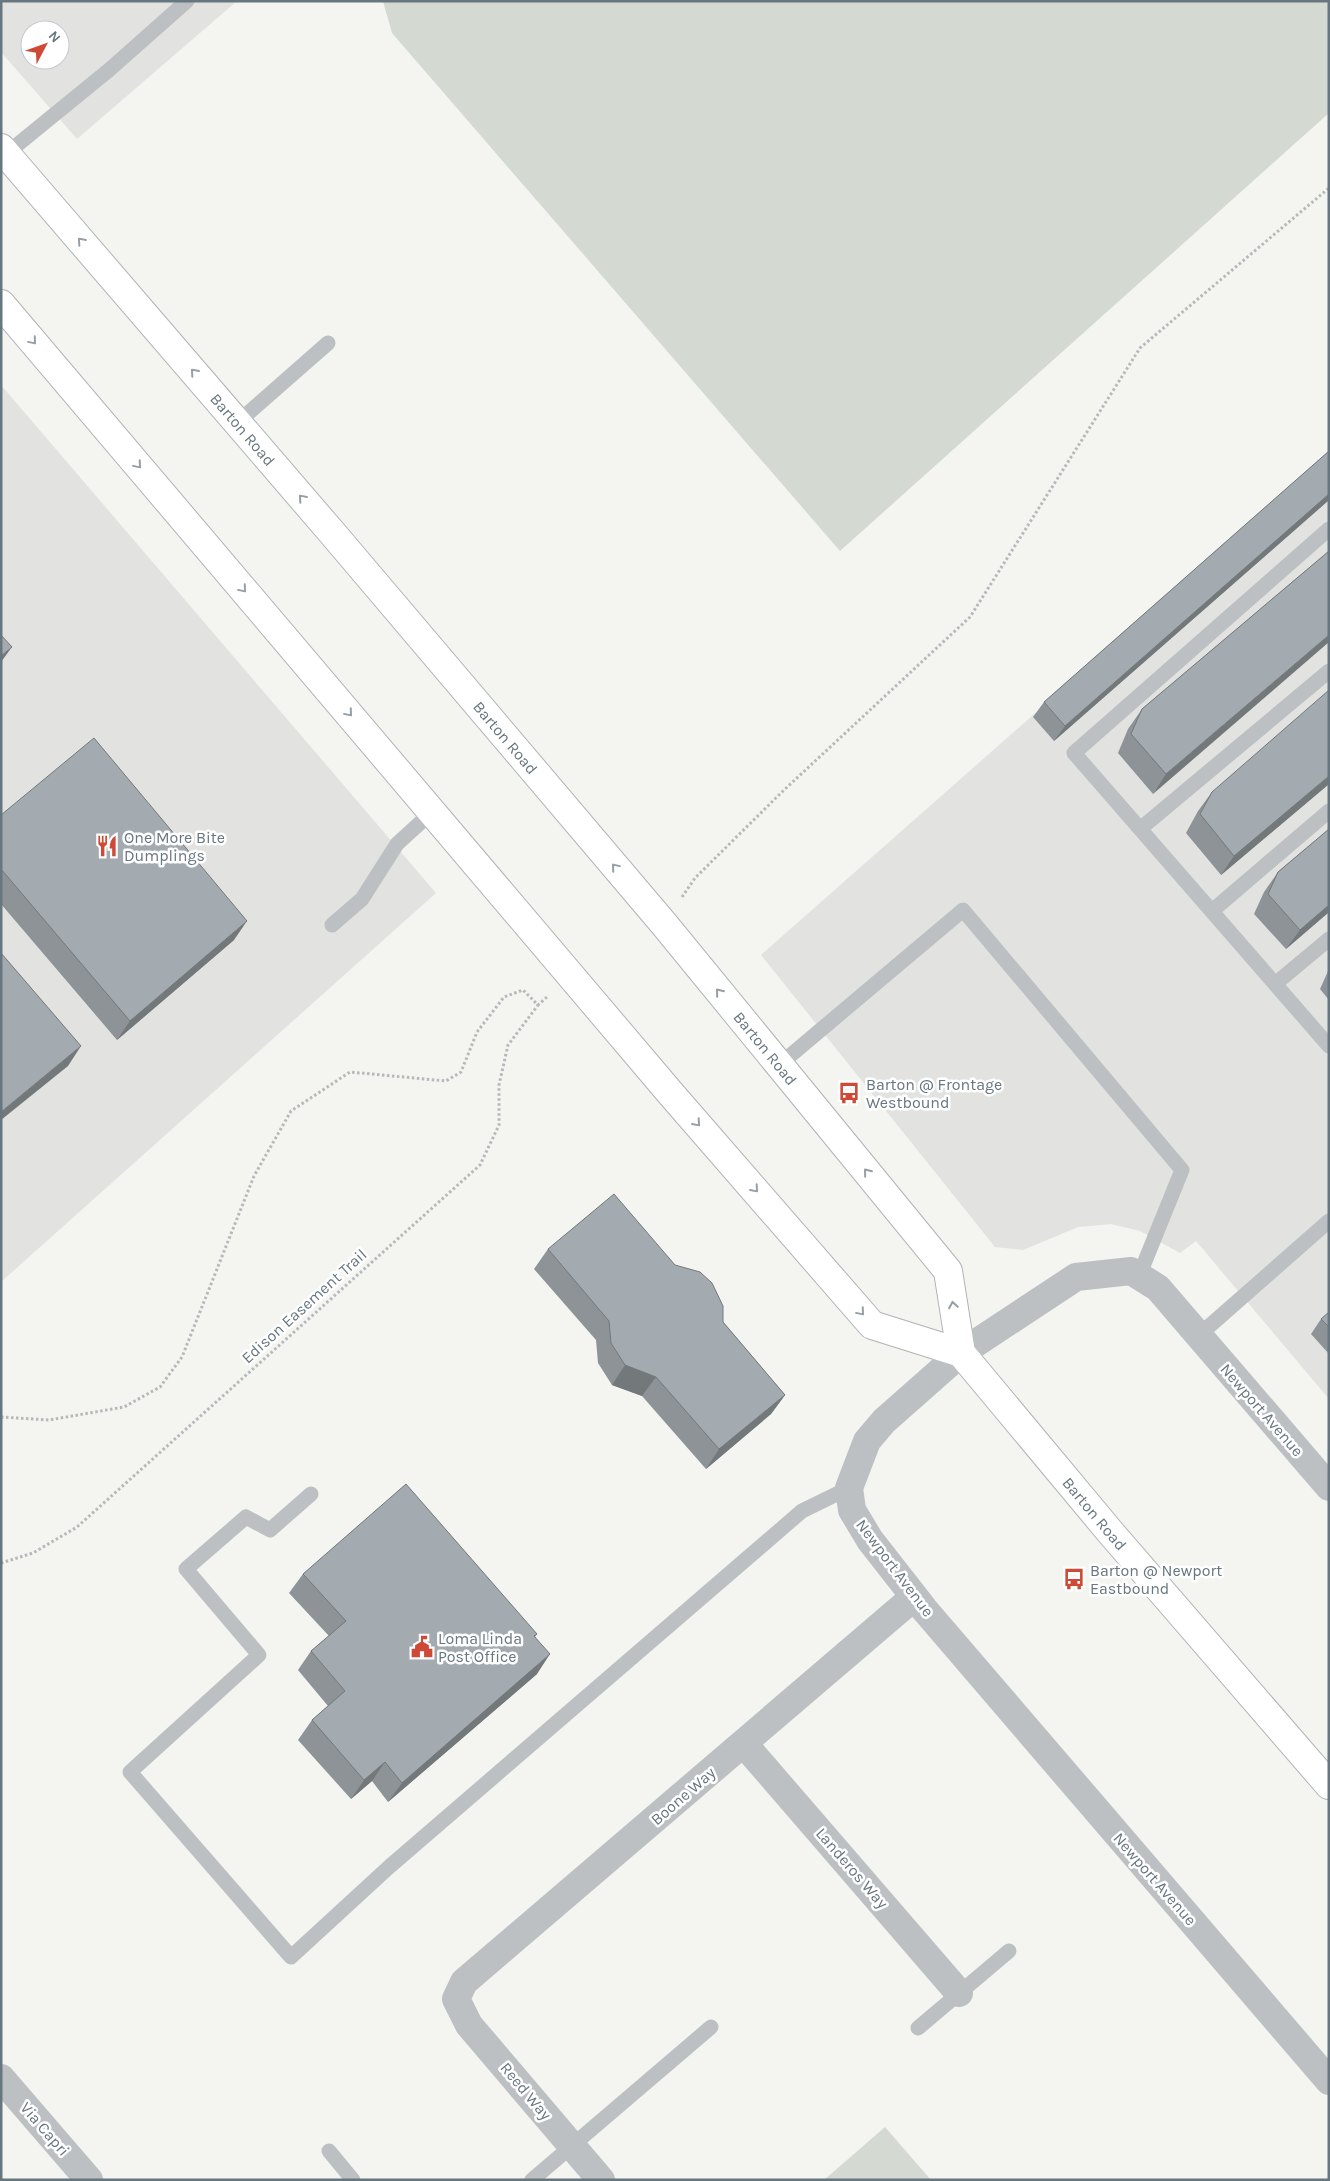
<svg xmlns="http://www.w3.org/2000/svg" width="1330" height="2181" font-family="Karla,sans-serif">
<style>
.built{fill:#e2e3e1;fill-rule:evenodd}
.green{fill:#d4d9d1}
.lines{fill:none;stroke-linecap:round;stroke-linejoin:round}
.secondary-casing{stroke:#afb4b7;stroke-width:30}
.path{stroke:#b6b9bb;stroke-width:3;stroke-dasharray:2.5 2.5;stroke-linecap:butt}
.service{stroke:#bcc0c3;stroke-width:15}
.minor{stroke:#bcc0c3;stroke-width:28}
.tertiary{stroke:#bcc0c3;stroke-width:28}
.secondary{stroke:#fff;stroke-width:28}
.wall{fill:#8d9397}
.shaded-wall{fill:#73787b}
.building{fill:#a4abb0;stroke:#73787b}
.oneway{stroke:#959fa5}
.labels{text-anchor:middle;dominant-baseline:central;stroke-width:5;stroke-linejoin:round;paint-order:stroke}
.street-label{font-size:16px;fill:#67767f;stroke:#fff}
.poi-label{font-size:16px;fill:#67767f;stroke:#fff;text-anchor:start}
</style>
<rect width="100%" height="100%" fill="#f4f4f1"/>
<path class="built" d="M1,1H237L77,139L1,52ZM30,30H60V60H30Z
M1,385L436,893L1,1282Z
M1329,454V1399L1196,1241L1180,1253L1140,1231L1111,1224L1078,1227L1023,1250L995,1247L761,955Z"/>
<path class="green" d="M383,1H1329V113L840,551L392,33Z
M885,2127L931,2180H824Z"/>
<g class="lines">
<g class="secondary-casing">
<g id="secondary">
<path id="s1" d="M1,148L334,535L664,924L948,1271L961,1353L1111,1533L1329,1785"/>
<path d="M1,304L672,1095L872,1325L961,1353"/>
</g>
</g>
<path class="path" d="M682,897L695,878L784,790L970,617L1140,348L1329,188
M1,1417L49,1420L124,1407L160,1387L182,1357L254,1176L291,1111L350,1072L446,1081L461,1072L477,1032L504,997L523,990L538,1005L547,997
M1,1563L33,1553L77,1527L480,1165L499,1125V1085L508,1045L538,1005"/>
<path class="service" d="M6,154L109,70L187,1
M237,423L328,343
M1329,529L1074,753L1329,1046
M1140,829L1329,671
M1212,911L1329,811
M332,925L362,899L397,844L433,811
M1275,984L1329,939
M779,1065L963,910L1182,1170L1139,1276
M1198,1336L1329,1221
M311,1494L270,1530L246,1517L186,1569L259,1655L130,1772L291,1957L389,1867L802,1511L849,1488
M918,2028L1009,1951
M329,2151L353,2180
M532,2180L711,2027"/>
<path class="minor" d="M961,1353L1076,1277L1131,1271L1158,1288L1329,1487
M744,1744L959,1993
M1,2078L89,2180
M601,2180L469,2025L456,1999L464,1982L914,1597"/>
<path class="tertiary" d="M961,1353L884,1421L867,1441L849,1488L852,1510L870,1540L924,1609L1329,2081"/>
<use href="#secondary" class="secondary"/>
</g>
<path class="wall" d="M1329,451V500L1054,741L1033,717L1044,702Z
M1329,551L1153,794L1118,753L1128,729L1142,709Z
M1329,784L1221,875L1186,833L1198,811L1212,792Z
M1,815L234,940L117,1040L1,904Z
M1329,829V912L1286,949L1254,914L1264,892L1278,872Z
M1329,969V1000L1320,989Z
M548,1249L723,1322L785,1395L771,1414L706,1469L642,1396L612,1385L598,1363L596,1340L534,1269Z
M1329,1312V1354L1311,1334L1321,1319Z
M303,1574L537,1634L535,1637L537,1674L388,1802L372,1781L351,1799L298,1740L312,1720L328,1706L298,1670L311,1651L329,1636L289,1593Z"/>
<path class="shaded-wall" d="M1329,494V500L1054,741L1065,726Z
M1329,635V642L1153,794L1166,774Z
M12,647L1,662V656Z
M1329,776V784L1221,875L1234,856Z
M1329,905V912L1286,949L1300,930Z
M247,921L234,940L117,1040L130,1021Z
M81,1046L68,1066L1,1120V1112Z
M625,1365L656,1377L642,1396L612,1385Z
M785,1395L771,1414L706,1469L719,1449Z
M550,1654L537,1674L388,1802L402,1783Z
M385,1762L372,1781L351,1799L364,1780Z"/>
<path class="building" d="M1329,451V494L1065,726L1044,702Z
M1329,551V635L1166,774L1131,734L1142,709Z
M1,635L12,647L1,656Z
M1329,690V776L1234,856L1200,814L1212,792Z
M94,738L247,921L130,1021L1,869V815Z
M1329,829V905L1300,930L1268,894L1278,872Z
M1,953L81,1046L1,1112Z
M614,1194L675,1265L700,1272L712,1283L723,1306V1322L785,1395L719,1449L656,1377L625,1365L611,1343L609,1321L548,1249Z
M1329,1312V1327L1321,1319Z
M406,1484L537,1634L534,1636L550,1654L402,1783L385,1762L364,1780L312,1720L345,1691L311,1651L346,1621L303,1574Z"/>
<defs><path id="oneway-chevron" d="M-2-3.5L2.5 0L-2 3.5" fill="none" stroke-width="1.6" stroke-linecap="round" stroke-linejoin="round" transform="scale(1.25)"/></defs>
<g class="oneway">
<use href="#oneway-chevron" transform="translate(81 241) rotate(-131)"/>
<use href="#oneway-chevron" transform="translate(33 341) rotate(50)"/>
<use href="#oneway-chevron" transform="translate(194 372) rotate(-131)"/>
<use href="#oneway-chevron" transform="translate(138 465) rotate(50)"/>
<use href="#oneway-chevron" transform="translate(302 498) rotate(-131)"/>
<use href="#oneway-chevron" transform="translate(243 589) rotate(50)"/>
<use href="#oneway-chevron" transform="translate(349 713) rotate(50)"/>
<use href="#oneway-chevron" transform="translate(615 867) rotate(-130)"/>
<use href="#oneway-chevron" transform="translate(719 992) rotate(-129)"/>
<use href="#oneway-chevron" transform="translate(697 1123) rotate(49)"/>
<use href="#oneway-chevron" transform="translate(867 1172) rotate(-129)"/>
<use href="#oneway-chevron" transform="translate(755 1189) rotate(49)"/>
<use href="#oneway-chevron" transform="translate(953 1305) rotate(-99)"/>
<use href="#oneway-chevron" transform="translate(861 1312) rotate(50)"/>
</g>
<defs>
<g id="restaurant-bare" transform="scale(1.725)"><path d="M-5-6h1v4h1v-4h1v4h1v-4h1v5L-1.5 .5V6h-2V.5L-5-1ZM5-6V6H3V1.5H1.5Q1.5-4 5-6Z" fill="#ce4a37" stroke="#fff" stroke-width="2.5" paint-order="stroke"/></g>
<g id="bus-bare" transform="scale(1.725)"><path d="M-5-6H5V4H4V6H2V4H-2V6H-4V4H-5ZM-3.5-4V0h7V-4ZM-3.5 1.2v1.5H-2V1.2ZM2 1.2v1.5H3.5V1.2Z" fill="#ce4a37" stroke="#fff" stroke-width="2.5" paint-order="stroke"/></g>
<g id="civic-bare" transform="scale(1.725)"><path d="M-.6-6.5H3V-4.5H.6V-3L4-1V1h2V6H-6V1h2V-1L-.6-3ZM-1.2 2.5V6h2.4V2.5Z" fill="#ce4a37" stroke="#fff" stroke-width="2.5" paint-order="stroke"/></g>
</defs>
<g fill-rule="evenodd">
<use href="#restaurant-bare" x="107" y="846"/>
<use href="#bus-bare" x="849" y="1093"/>
<use href="#bus-bare" x="1074" y="1579"/>
<use href="#civic-bare" x="422" y="1647"/>
</g>
<g class="labels">
<g class="street-label">
<text stroke="none"><textPath href="#s1" startOffset="371">Barton Road</textPath></text>
<text stroke="none"><textPath href="#s1" startOffset="776">Barton Road</textPath></text>
<text stroke="none"><textPath href="#s1" startOffset="1181">Barton Road</textPath></text>
<text transform="translate(304 1306) rotate(-42)">Edison Easement Trail</text>
<text transform="translate(1262 1410) rotate(49)">Newport Avenue</text>
<text stroke="none"><textPath href="#s1" startOffset="1761">Barton Road</textPath></text>
<text transform="translate(895 1568) rotate(53)">Newport Avenue</text>
<text transform="translate(683 1796) rotate(-41)">Boone Way</text>
<text transform="translate(852 1868) rotate(49)">Landeros Way</text>
<text transform="translate(1155 1879) rotate(49)">Newport Avenue</text>
<text transform="translate(526 2091) rotate(50)">Reed Way</text>
<text transform="translate(45 2129) rotate(49)">Via Capri</text>
</g>
<g class="poi-label">
<text x="124" y="837">One More Bite<tspan x="124" dy="18">Dumplings</tspan></text>
<text x="866" y="1084">Barton @ Frontage<tspan x="866" dy="18">Westbound</tspan></text>
<text x="1090" y="1570">Barton @ Newport<tspan x="1090" dy="18">Eastbound</tspan></text>
<text x="438" y="1638">Loma Linda<tspan x="438" dy="18">Post Office</tspan></text>
</g>
</g>
<rect width="1330" height="2181" fill="none" stroke="#67767f" stroke-width="5"/>
<g transform="translate(45 45) rotate(49)"><circle r="24" fill="#ffffff" stroke="#c2c8cc"/>
<path d="M0-4L9 19L0 12L-9 19Z" fill="#ce4a37"/>
<text y="-8" font-size="14" font-weight="bold" text-anchor="middle" fill="#67767f">N</text>
</g>
</svg>
